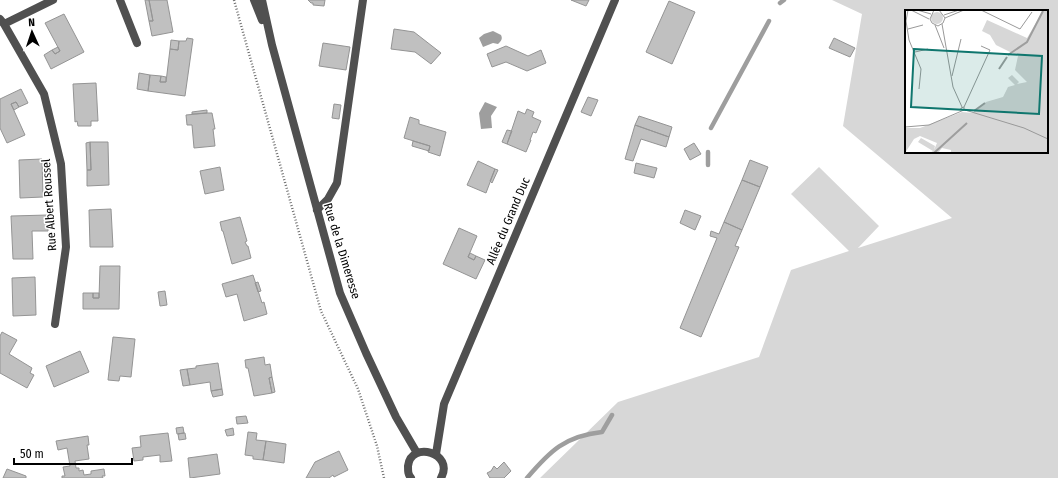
<svg xmlns="http://www.w3.org/2000/svg" width="1058" height="478" font-family="'Fira Sans Condensed',sans-serif">
<style>
.green{fill:#d7d7d7;fill-rule:evenodd}
.water{fill:#9e9e9e}
.lines{fill:none;stroke-linecap:round;stroke-linejoin:round}
.stream{stroke:#9e9e9e;stroke-width:4.5}
.building{fill:#c0c0c0;stroke:#949494}
.path{stroke:#727272;stroke-width:2.5;stroke-dasharray:1 2;stroke-linecap:butt}
.minor{stroke:#505050;stroke-width:8}
.tertiary{stroke:#505050;stroke-width:8}
.labels{text-anchor:middle;dominant-baseline:central;stroke-width:3;stroke-linejoin:round;paint-order:stroke}
.street-label{font-size:12px;fill:#000;stroke:#fff}
.inset-river{fill:none;stroke:#9e9e9e;stroke-width:2}
.inset-road{fill:none;stroke:#999;stroke-width:1}
.view{fill:#0f766e;fill-opacity:0.15;stroke:#0f766e;stroke-width:2}
.inset-edge{fill:none;stroke:#000;stroke-width:2}
</style>
<rect width="100%" height="100%" fill="#fff"/>
<path class="green" d="M832,0H1058V478H540L618,402L759,357L791,270L849,251L791,194L819,167L879,226L858,248L952,218L843,126L862,14ZM906,11H1047V152H906Z"/>
<path class="water" d="M493,31L501,35C503,39 501,41 498,44L493,43L483,47L479,38L484,34Z
M485,102L497,107L491,116L492,128L481,129L479,113Z"/>
<g class="lines">
<path class="stream" d="M780,3L784,0
M711,128L769,21
M708,152V165
M527,478C550,451 565,436 602,432L612,415"/>
</g>
<path class="building" d="M145,0H149L153,21H149Z
M149,0H167L173,32L152,36L149,21H153Z
M308,0H325L324,6L313,5V3H311Z
M571,0H589L586,6Z
M669,1L695,12L672,64L646,52Z
M64,14L84,52L51,69L44,55L52,50L55,54L60,51L45,23Z
M394,29L414,32L441,53L431,64L415,52L391,49Z
M187,38L193,39L185,96L148,91L150,75L161,76L160,82H166L170,49L178,50L179,41H186Z
M834,38L855,48L850,57L829,48Z
M171,40L179,41L178,50L170,49Z
M323,43L350,47L346,70L319,66Z
M506,46L528,56L541,50L546,63L527,71L506,62L492,67L487,54Z
M58,47L60,51L55,54L52,50Z
M139,73L150,75L148,91L137,89Z
M161,76L166,77V82H160Z
M96,83L98,121H91V126H78L77,121L75,122L73,84Z
M21,89L28,103L19,107L16,102L11,104L25,135L7,143L0,128V99Z
M588,97L598,100L591,116L581,112Z
M16,102L19,107L14,110L11,104Z
M334,104L341,105L339,119L332,118Z
M527,109L534,112L532,117L541,121L536,133L533,132L530,140H531L526,152L507,144L518,111L525,114Z
M207,110V113L192,114V112Z
M207,113H212L215,129H213L215,146L194,148L192,125H187L186,115Z
M639,116L672,127L669,137L635,125Z
M410,117L419,120V124L446,132L440,156L428,152L430,146L404,138Z
M635,125L669,137L666,147L641,139L633,161L625,159Z
M507,130L512,131L507,144L502,142Z
M413,141L430,146L429,151L412,146Z
M90,142L91,170H87L86,143Z
M90,142H108L109,185L87,186V170H91Z
M694,143L701,154L690,160L684,149Z
M42,159L43,197L20,198L19,160Z
M750,160L768,167L760,187L742,180Z
M478,161L495,169L486,193L467,185Z
M636,163L657,168L654,178L634,173Z
M220,167L224,190L205,194L200,171Z
M495,169L498,170L492,183L490,181Z
M742,180L760,187L742,230L724,222Z
M111,209L113,247H90L89,210Z
M685,210L701,216L695,230L680,223Z
M48,215V231H32L33,259H13L11,216Z
M240,217L247,241L245,242L247,246H248L251,258L232,264L223,231H222L220,222Z
M724,222L742,230L735,246L739,247L701,337L680,328L717,238L710,236L711,231L719,234Z
M459,228L477,236L468,257L474,260L476,256L485,260L476,279L443,264Z
M470,253L476,256L474,260L468,257Z
M100,266H120L119,309H83V293H93V298H99Z
M253,275L262,303L264,302L267,314L244,321L237,294L226,297L222,284Z
M35,277L36,315L13,316L12,278Z
M258,282L261,291L258,292L255,283Z
M165,291L167,305L160,306L158,292Z
M93,293H99V298H93Z
M2,332L17,340L9,354L32,368L30,373L34,375L27,388L0,373V336Z
M113,337L135,339L131,377L120,376L119,381L108,380Z
M80,351L89,372L54,387L46,366Z
M264,357L265,365L270,364L272,377L269,378L272,393L254,396L248,368H246L245,360Z
M218,363L222,389L211,391L210,382L190,385L187,369L196,368V366Z
M187,369L190,385L183,386L180,370Z
M272,377L275,392L272,393L269,378Z
M222,389L223,395L213,397L211,391Z
M246,416L248,423L237,424L236,417Z
M183,427L184,433L177,434L176,428Z
M233,428L234,435L227,436L225,430Z
M248,432L257,433L256,440L266,441L263,460L253,459V456L245,455Z
M168,433L172,461L160,462V455L143,457V460L134,461L132,448L141,447L140,436Z
M184,433H185L186,439L179,440L178,434Z
M88,436L89,445H87L89,459L75,461L76,468H79V471L83,470L84,475L91,474V471L104,469L105,476H102L103,478H62V476H65L63,467L70,466L67,448L58,450L56,441Z
M266,441L286,444L284,463L263,460Z
M339,451L348,470L334,477L333,475L329,478H306L315,462Z
M217,454L220,474L190,478L188,458Z
M504,462L511,471L504,478H490L487,473L491,471L494,466L497,469Z
M7,469L26,476V478H3Z"/>
<g class="lines">
<path class="path" d="M234,0L321,311L358,389L377,446L384,478"/>
<path class="minor" d="M120,0L137,43
M0,19L4,24L44,94L61,164L66,247L55,324
M4,24L53,0
M317,210L328,199L337,183L363,0
M436,454L444,404L615,0"/>
<path class="tertiary" d="M254,0L262,20
M262,0L272,45L340,293L366,353L396,417L417,453
M411,478C408,474 408,472 408,466C411,440 455,453 441,478"/>
</g>
<g class="labels">
<g class="street-label">
<text transform="translate(49 205) rotate(-94)">Rue Albert Roussel</text>
<text transform="translate(508 221) rotate(-67)">Allée du Grand Duc</text>
<text transform="translate(342 251) rotate(73)">Rue de la Dimeresse</text>
</g>
</g>
<g transform="translate(905 10)">
<rect width="143" height="143" fill="#fff"/>
<path d="M139,0H143V143H46V140L37,138L33,143H25L28,141L13,132L16,128L30,136L29,140L32,133L15,126L9,129L0,143V118H15L57,102L68,103L81,92L98,87L103,77L110,75L103,68L107,65L114,72L112,74L122,72L110,60L113,46L91,35L85,25L77,21L82,10L122,28ZM26 8a6 6 0 1 1 12 0a6 6 0 1 1-12 0Z" fill="#d7d7d7"/>
<path class="inset-river" d="M103,45L122,32L138,1M94,59L102,47M69,101L80,93M29,143L62,113"/>
<path class="inset-road" d="M3,0L1,11L4,30L16,59L14,79M6,0L24,9M12,0L26,4M29,0L25,9L27,13L33,16L38,13L40,8L34,0M76,0L115,19L127,2M39,5L54,0M40,8L59,0M37,14L48,77L57,97M30,15L39,38M3,19L18,15M10,42L23,39M47,66L56,29M59,97L85,40L76,36M60,100L119,118L143,129M0,117L24,115L59,100V97L56,98V100"/>
<path class="view" d="M9,39L137,46L134,104L6,97Z"/>
<rect width="143" height="143" class="inset-edge"/>
</g>
<g transform="translate(32 32) rotate(357)" stroke="#ffffff" stroke-width="3" paint-order="stroke">
<path d="M0-3L7 15L0 10L-7 15Z" fill="#000000"/>
<text y="-6" font-size="11" font-weight="bold" text-anchor="middle" fill="#000000">N</text>
</g>
<path d="M14 458v6h118v-6" fill="none" stroke="#000000" stroke-width="2"/>
<text x="20" y="458" font-size="12" fill="#000000" stroke="#ffffff" stroke-width="3" paint-order="stroke">50 m</text>
</svg>
